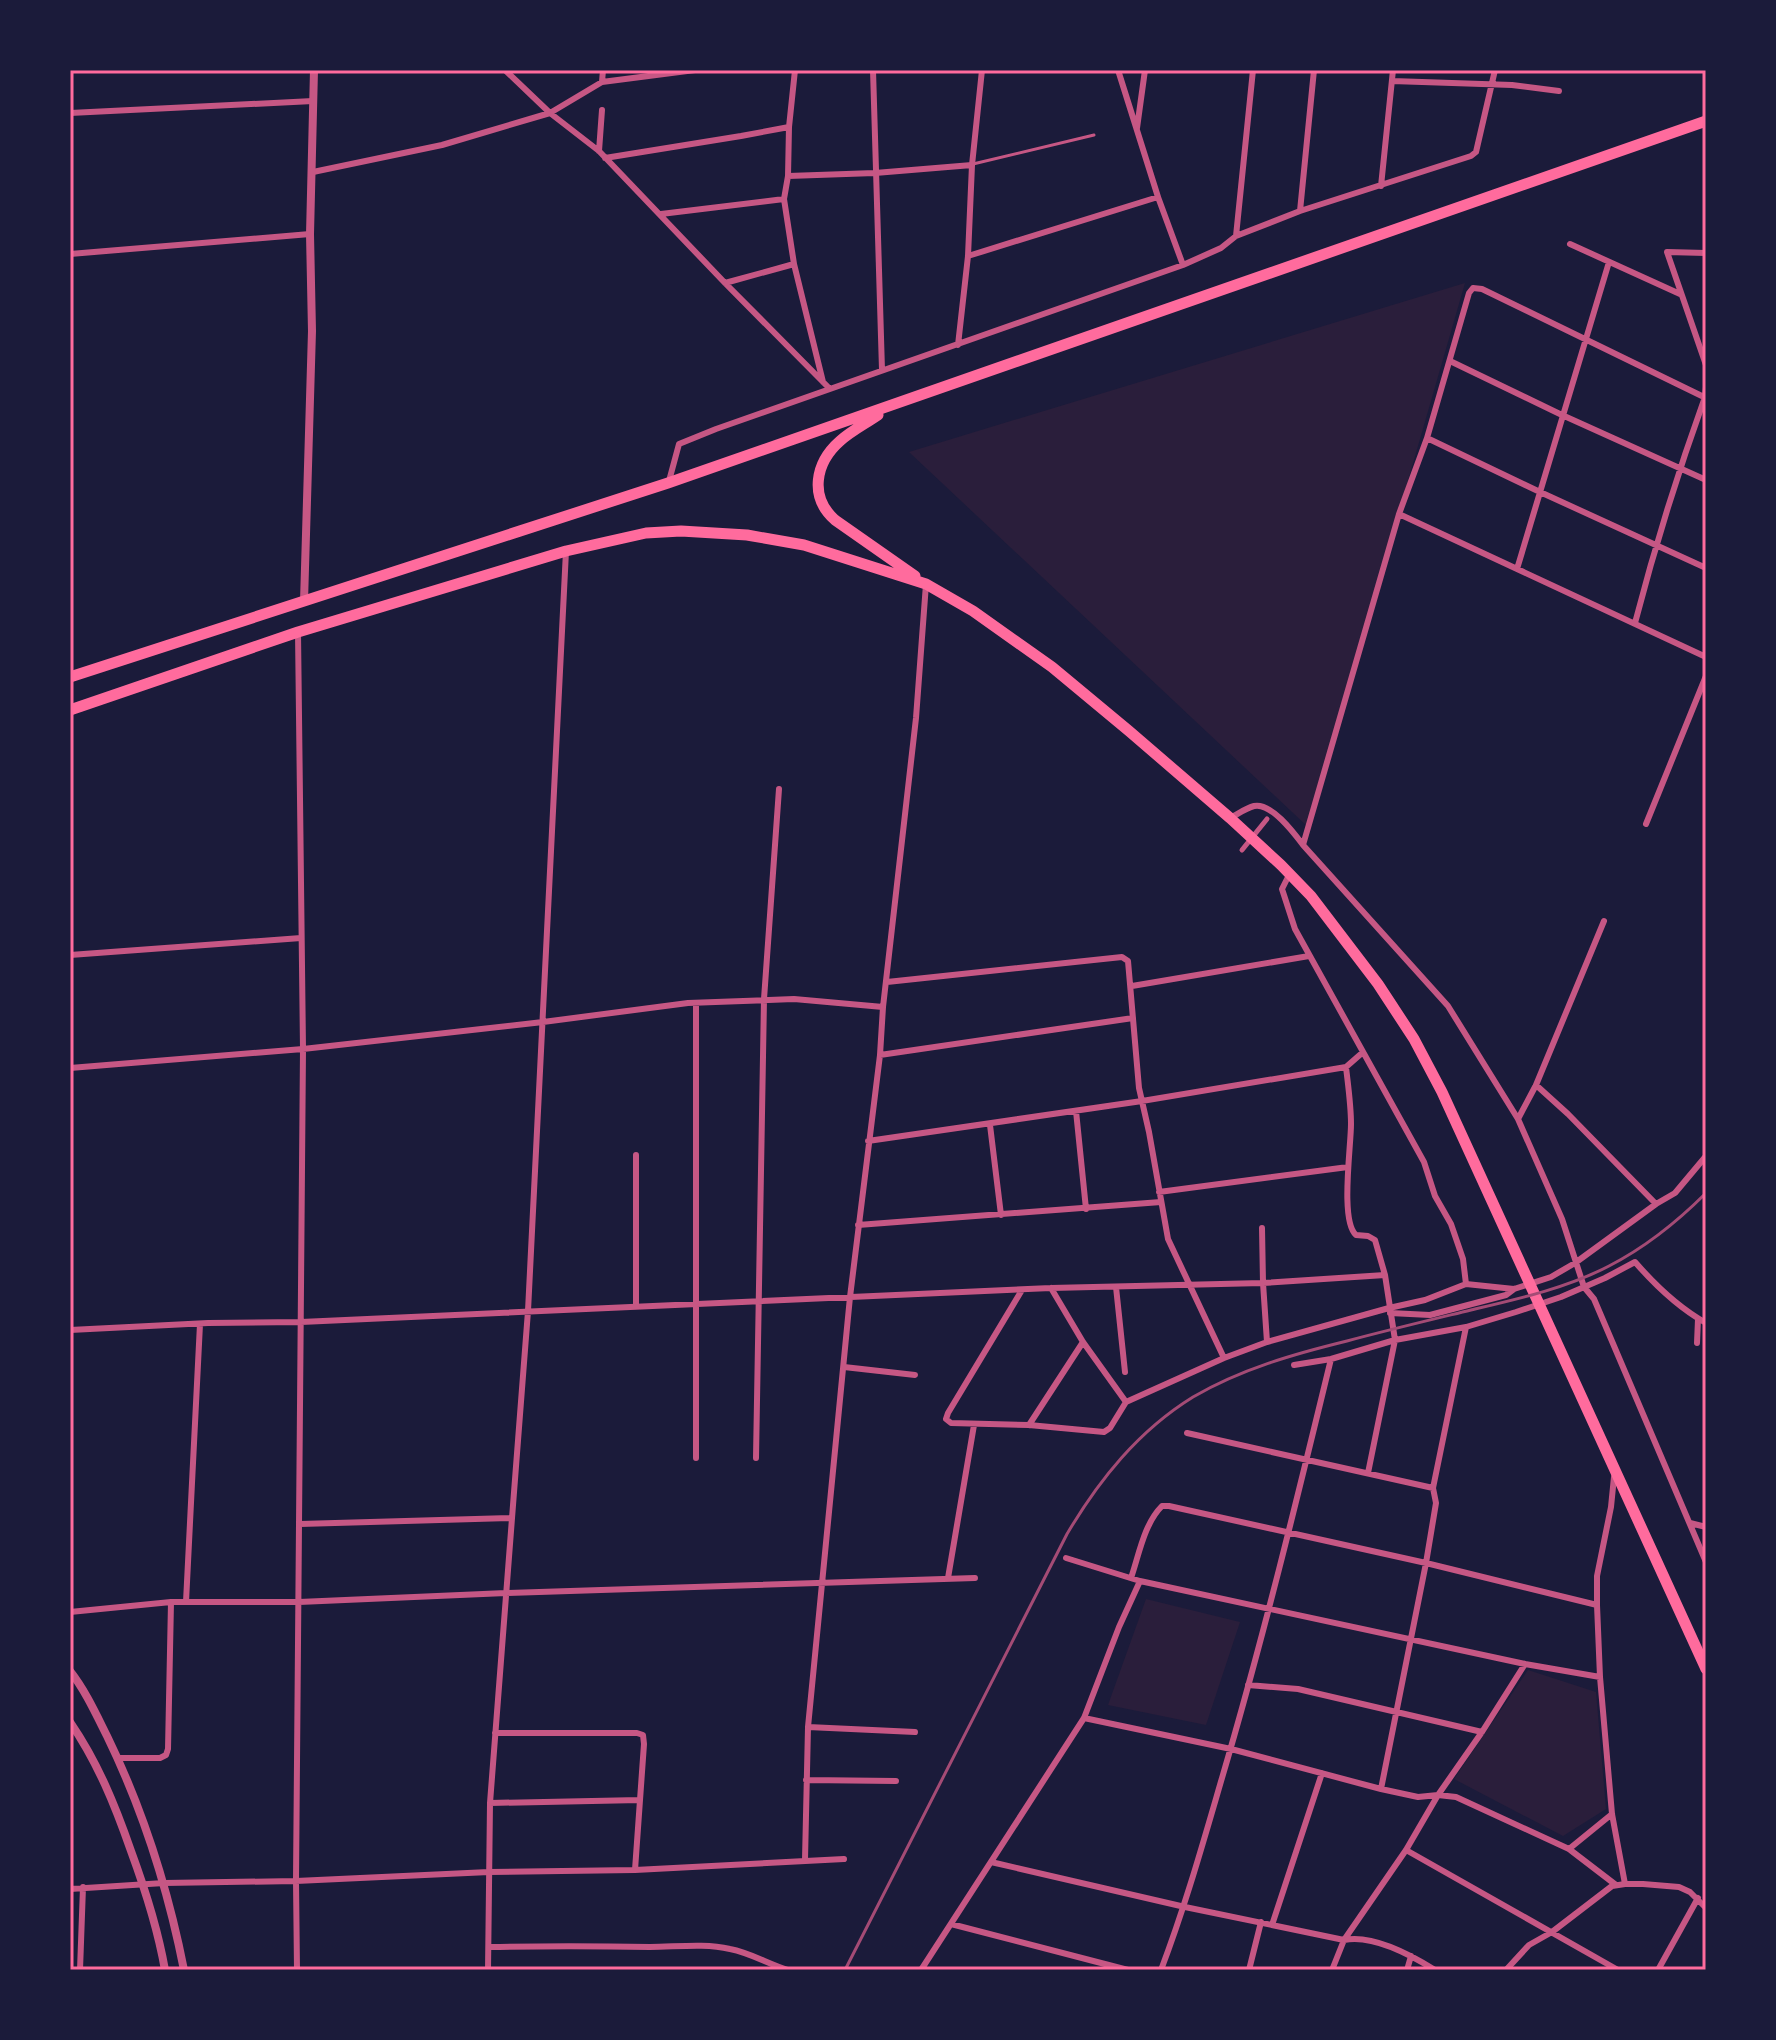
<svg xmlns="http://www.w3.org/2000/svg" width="1776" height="2040" font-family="Overpass,sans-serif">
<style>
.green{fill:#2a1e3b}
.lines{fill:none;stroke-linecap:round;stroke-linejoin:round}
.service{stroke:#c65784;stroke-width:3}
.pedestrian{stroke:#c65784;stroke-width:5}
.minor{stroke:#c65784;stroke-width:6}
.tertiary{stroke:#c65784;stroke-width:8}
.trunk{stroke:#ff6b9d;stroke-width:11}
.rail{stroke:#a44b75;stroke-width:3}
.neatline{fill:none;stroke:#ff6b9d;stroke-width:3}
</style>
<rect width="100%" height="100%" fill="#1b1b3a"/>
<path class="green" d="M1465,283L1308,827L909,452Z
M1146,1599L1240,1622L1206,1725L1108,1705Z
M1528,1670L1596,1692L1606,1809L1563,1836L1454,1779Z"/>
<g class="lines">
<path class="service" d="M973,164L1094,135"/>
<path class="pedestrian" d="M1242,850L1267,819"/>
<path class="minor" d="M505,70L550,113L599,151L725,283L829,388
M795,70L789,127L788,176L784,199L794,264L823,382
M873,70L882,370
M1118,70L1158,197L1183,265
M1392,81L1512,85L1559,91
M602,82L603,70
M70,113L313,101
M1137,128L1145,70
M599,151L602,110
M605,158L741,136L789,127
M313,172L442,145L550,113L602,82L695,70
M788,176L875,173L972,165
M1381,186L1393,70
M1300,211L1314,70
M661,214L784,199
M1236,236L1253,70
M1570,244L1680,294
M1706,253L1667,252L1706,365
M70,254L310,234
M968,256L1158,197
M725,283L794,264
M958,345L968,256L972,165L982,70
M1450,361L1562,415L1706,480
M1427,438L1540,492L1706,568
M669,481L679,444L716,429L1183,265L1221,248L1236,236L1300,211L1471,156L1476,152L1495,70
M1399,514L1706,657
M1517,569L1609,262
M1635,623C1655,546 1678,472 1705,397L1706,387
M1230,818C1238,814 1246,808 1254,806C1271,802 1294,833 1303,845L1399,514L1427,438L1469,293L1473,288L1482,289L1706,398
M1646,824L1706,676
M1303,845L1448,1006L1518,1119
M1290,873L1282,889L1295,929L1424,1162L1435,1196L1451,1224L1463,1259L1466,1284
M1604,921L1536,1085L1518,1119L1562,1219L1584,1287L1594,1299L1706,1562
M70,955L301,938
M887,982L1122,957L1128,961L1139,1088L1149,1132L1168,1239L1224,1358
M1132,986L1309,956
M696,1003V1458
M880,1055L1133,1018
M1346,1067C1348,1085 1351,1105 1351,1124C1351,1147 1340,1221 1356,1235L1368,1236L1375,1240L1385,1275L1395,1340L1368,1473
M70,1068L303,1049L543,1022L688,1003L794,999L883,1007
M1536,1085L1568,1114L1656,1204
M1076,1111L1086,1209
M990,1125L1001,1215
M868,1141L1142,1101L1346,1067L1362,1053
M1159,1192L1348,1167
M858,1225L1161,1202
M1262,1228L1263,1283L1267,1342
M1116,1287L1125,1372
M1051,1288L1083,1342L1126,1402
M1022,1290L948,1413L946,1419L951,1423L1029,1425L1104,1432L1110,1428L1126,1402
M636,1306V1155
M1390,1313L1430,1315L1506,1295L1514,1289
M70,1330L208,1323L301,1322L1051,1288L1263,1283L1385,1275
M1697,1343L1698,1319
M1294,1365L1331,1359L1395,1340L1466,1327L1516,1312L1561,1297L1605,1278L1635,1262C1655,1285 1679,1308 1706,1323
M844,1367L915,1375
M1126,1402L1224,1358L1267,1342L1389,1308L1425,1300L1466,1284L1514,1289L1551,1277L1575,1263L1656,1204L1675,1193L1706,1156
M1029,1425L1083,1342
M1187,1433L1433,1488
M756,1458L764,999L779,789
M1614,1477L1611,1507L1597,1576V1605L1600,1677L1612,1814L1625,1884
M1690,1523L1706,1527
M300,1524L511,1518
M1066,1558L1140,1581L1525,1664L1600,1677
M948,1578L974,1425
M1131,1578C1139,1555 1144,1524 1162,1506H1169L1426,1563L1597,1605
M186,1602L200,1324
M70,1612L171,1602H299L506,1593L975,1578
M1248,1685L1298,1689L1482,1732
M1084,1718L1231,1749L1381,1789L1418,1797L1438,1795L1456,1797L1569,1849L1616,1885
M808,1727L915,1732
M495,1733H637L643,1735L644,1744L635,1870
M118,1758H160L166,1755L168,1749L171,1602
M806,1780L896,1781
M1381,1789L1426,1563L1436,1503L1433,1488L1466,1327
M490,1803L640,1800
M1569,1849L1612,1814
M1406,1850L1618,1970
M805,1860L808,1727L850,1297L880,1055L883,1007L916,718L926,584
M991,1862L1185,1907L1344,1940C1373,1934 1411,1955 1435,1970
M70,1889L164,1883L296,1881L489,1872L635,1870L844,1859
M951,1924L1128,1970
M1272,1925L1322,1773
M489,1947C542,1946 596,1946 650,1947C676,1947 704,1943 730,1949C751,1953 768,1964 788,1970
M80,1970L83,1887
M297,1970L296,1881L303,1049L298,632
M488,1970L490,1803L528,1311L566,551
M921,1970L1084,1718L1119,1627L1140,1581
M1161,1970C1185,1907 1203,1843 1222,1778C1263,1639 1297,1499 1331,1359
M1249,1970L1261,1922
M1332,1970L1344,1940L1406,1850L1438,1795L1482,1732L1525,1664
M1407,1970L1411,1956
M1506,1970L1529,1945L1552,1932L1612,1886L1625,1884H1643L1679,1887L1690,1892L1706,1908
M1658,1970L1698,1898"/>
<path class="tertiary" d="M304,602L312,331L310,234L314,70
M70,1671C85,1690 96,1714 107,1736C143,1810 168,1889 184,1970
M70,1722C98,1763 115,1805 131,1851C145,1889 158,1930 165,1970"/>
<path class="trunk" d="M878,415C865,424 851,431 840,441C815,463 809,497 835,520L915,576
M70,677L668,483L1706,121
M70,710L298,632L566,551L646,533L681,531L747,535L804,545L926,584L973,611L1052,667L1129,731L1230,818L1281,865L1311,896L1378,984L1414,1039L1442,1092L1706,1669"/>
<path class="rail" d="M845,1970L1067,1534C1099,1480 1138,1431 1193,1397C1241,1369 1294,1354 1347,1341C1388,1330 1430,1320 1471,1310C1518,1299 1567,1288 1609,1266C1646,1247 1677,1222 1706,1193"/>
</g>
<rect width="1776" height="2040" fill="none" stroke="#1b1b3a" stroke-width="144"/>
<rect x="72" y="72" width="1632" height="1896" class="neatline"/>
</svg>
